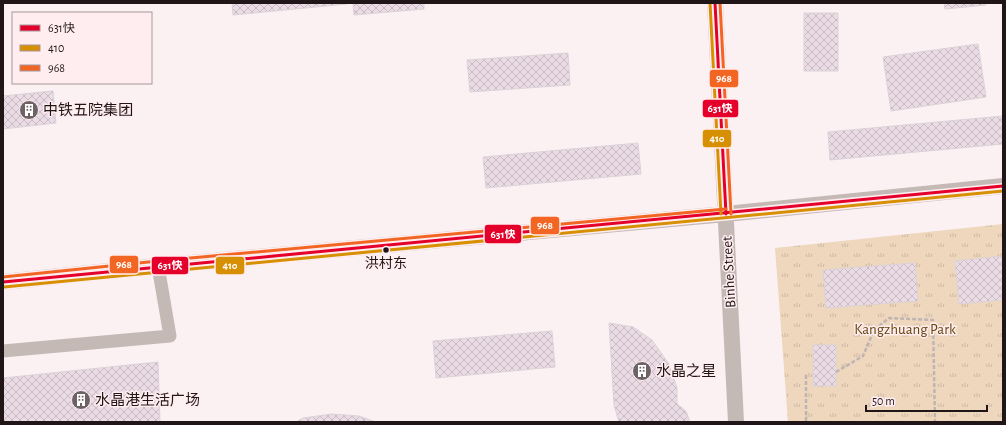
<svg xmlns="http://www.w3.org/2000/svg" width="1006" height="425" font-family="'Alegreya Sans','Noto Sans SC',sans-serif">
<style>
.grass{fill:url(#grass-tufts)}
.building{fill:url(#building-cross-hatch);stroke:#dbd3d7}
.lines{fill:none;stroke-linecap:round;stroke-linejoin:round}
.path{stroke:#beb4b2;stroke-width:2.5;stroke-dasharray:4 2;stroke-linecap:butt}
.minor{stroke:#c5b9b5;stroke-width:13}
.tertiary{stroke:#c5b9b5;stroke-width:16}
.bus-1-casing{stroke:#ffedf0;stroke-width:6}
.bus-2-casing{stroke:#ffedf0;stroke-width:6}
.bus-3-casing{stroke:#ffedf0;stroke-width:6}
.bus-1{stroke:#e4002b;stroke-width:3}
.bus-2{stroke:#d79004;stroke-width:3}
.bus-3{stroke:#f26522;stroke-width:3}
.bus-dot{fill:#201618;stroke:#ffedf0;stroke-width:1.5}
.labels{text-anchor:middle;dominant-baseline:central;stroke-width:3;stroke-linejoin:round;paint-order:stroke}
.bus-label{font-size:14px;fill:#201618;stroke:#ffedf0}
.poi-label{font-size:15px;fill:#201618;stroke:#ffedf0;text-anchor:start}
.street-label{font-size:15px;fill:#201618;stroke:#ffedf0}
.park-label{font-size:15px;fill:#67460c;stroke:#ffedf0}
.line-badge{stroke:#ffedf0;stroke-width:1.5}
.badge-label{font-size:11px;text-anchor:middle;font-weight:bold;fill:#fff}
</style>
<defs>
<pattern id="grass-tufts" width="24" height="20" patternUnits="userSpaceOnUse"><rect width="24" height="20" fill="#efd7be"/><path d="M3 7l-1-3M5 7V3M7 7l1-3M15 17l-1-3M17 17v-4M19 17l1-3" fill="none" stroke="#cdb8a3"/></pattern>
<pattern id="building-cross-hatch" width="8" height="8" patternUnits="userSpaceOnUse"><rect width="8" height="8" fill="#eadbe4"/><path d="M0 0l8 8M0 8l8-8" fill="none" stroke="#c8bbc3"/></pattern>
</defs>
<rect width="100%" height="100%" fill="#fbf1f3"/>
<path class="grass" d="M1003,224V422H788L775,248Z"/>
<path class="building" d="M232,3H346L347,4L233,15Z
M353,3H424V9L354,15Z
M944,3H985L986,5L945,9Z
M804,13H838V71H804Z
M978,44L986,97L891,111L883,57Z
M568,53L570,85L470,92L467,60Z
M53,91L56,123L3,129V96Z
M1003,116V144L830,160L828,132Z
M638,143L641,174L486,188L483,157Z
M1003,256V300L959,304L955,261Z
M915,263L918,301L826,308L823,270Z
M609,323L633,327L652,340L669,364L677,388V404L686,411L690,422H619L614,405Z
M552,331L555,367L436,378L433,341Z
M813,345H836V386H813Z
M158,362L160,422H3V378Z
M332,414L359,416L376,422H296L303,418Z"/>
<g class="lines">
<path class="path" d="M836,372L863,356L874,330L889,318L933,320L935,422
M806,375V422"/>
<path class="minor" d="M3,351L170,336L158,266"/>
<path class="tertiary" d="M715,3L736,422
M3,282L158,266L726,214L1003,186"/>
<g class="bus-1-casing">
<path id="bus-1" d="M715,3L726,214
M3,282C336,248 670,220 1003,186"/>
</g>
<g class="bus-2-casing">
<path id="bus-2" d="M710,3L721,214
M4,287L1003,191"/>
</g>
<g class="bus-3-casing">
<path id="bus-3" d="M720,3L731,214
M3,277L158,261L726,209"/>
</g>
<use href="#bus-1" class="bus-1"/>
<use href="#bus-2" class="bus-2"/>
<use href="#bus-3" class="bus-3"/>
</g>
<defs>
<g id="building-disc" transform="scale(1)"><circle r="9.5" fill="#6d6365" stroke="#ffedf0"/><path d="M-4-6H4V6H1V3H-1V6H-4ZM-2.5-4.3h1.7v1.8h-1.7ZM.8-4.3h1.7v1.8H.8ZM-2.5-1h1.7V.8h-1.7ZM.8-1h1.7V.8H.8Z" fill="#fff"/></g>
</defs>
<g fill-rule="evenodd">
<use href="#building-disc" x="29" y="110"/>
<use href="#building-disc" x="642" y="371"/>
<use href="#building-disc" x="81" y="400"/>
</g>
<circle class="bus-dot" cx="386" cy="250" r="3.5"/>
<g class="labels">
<g class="bus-label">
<text x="386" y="264">洪村东</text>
</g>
<g class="poi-label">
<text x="43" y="110">中铁五院集团</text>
<text x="656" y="371">水晶之星</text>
<text x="95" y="400">水晶港生活广场</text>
</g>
<g class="street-label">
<text transform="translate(729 272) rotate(-93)">Binhe Street</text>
</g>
<g class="park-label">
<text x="905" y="329">Kangzhuang Park</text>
</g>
</g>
<g class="line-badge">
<rect x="709" y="69" width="30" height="19" rx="4" fill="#f26522"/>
<rect x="702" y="99" width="37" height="19" rx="4" fill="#e4002b"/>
<rect x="702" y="129" width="30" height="19" rx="4" fill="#d79004"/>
<rect x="530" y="216" width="30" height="19" rx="4" fill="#f26522"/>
<rect x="484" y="224" width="38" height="20" rx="4" fill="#e4002b"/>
<rect x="109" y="255" width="30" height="19" rx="4" fill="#f26522"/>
<rect x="215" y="256" width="30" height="19" rx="4" fill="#d79004"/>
<rect x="151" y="256" width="38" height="19" rx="4" fill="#e4002b"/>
</g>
<g class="badge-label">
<text x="724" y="82">968</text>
<text x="720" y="112">631快</text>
<text x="717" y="142">410</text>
<text x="545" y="229">968</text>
<text x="503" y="238">631快</text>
<text x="124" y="268">968</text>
<text x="230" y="269">410</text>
<text x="170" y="269">631快</text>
</g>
<rect width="1006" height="425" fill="none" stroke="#201618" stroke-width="8"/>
<rect x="12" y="12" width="140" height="72" fill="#ffedf0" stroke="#a6979a"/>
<rect x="20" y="25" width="20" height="6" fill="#e4002b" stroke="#a6979a"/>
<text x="48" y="32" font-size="12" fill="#201618">631快</text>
<rect x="20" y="45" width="20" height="6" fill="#d79004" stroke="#a6979a"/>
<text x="48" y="52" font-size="12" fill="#201618">410</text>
<rect x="20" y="65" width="20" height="6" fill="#f26522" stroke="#a6979a"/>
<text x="48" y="72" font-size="12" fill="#201618">968</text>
<path d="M866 405v6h121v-6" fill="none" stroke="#201618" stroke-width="2"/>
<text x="872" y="405" font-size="12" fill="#201618" stroke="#ffedf0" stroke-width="3" paint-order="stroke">50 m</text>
</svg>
